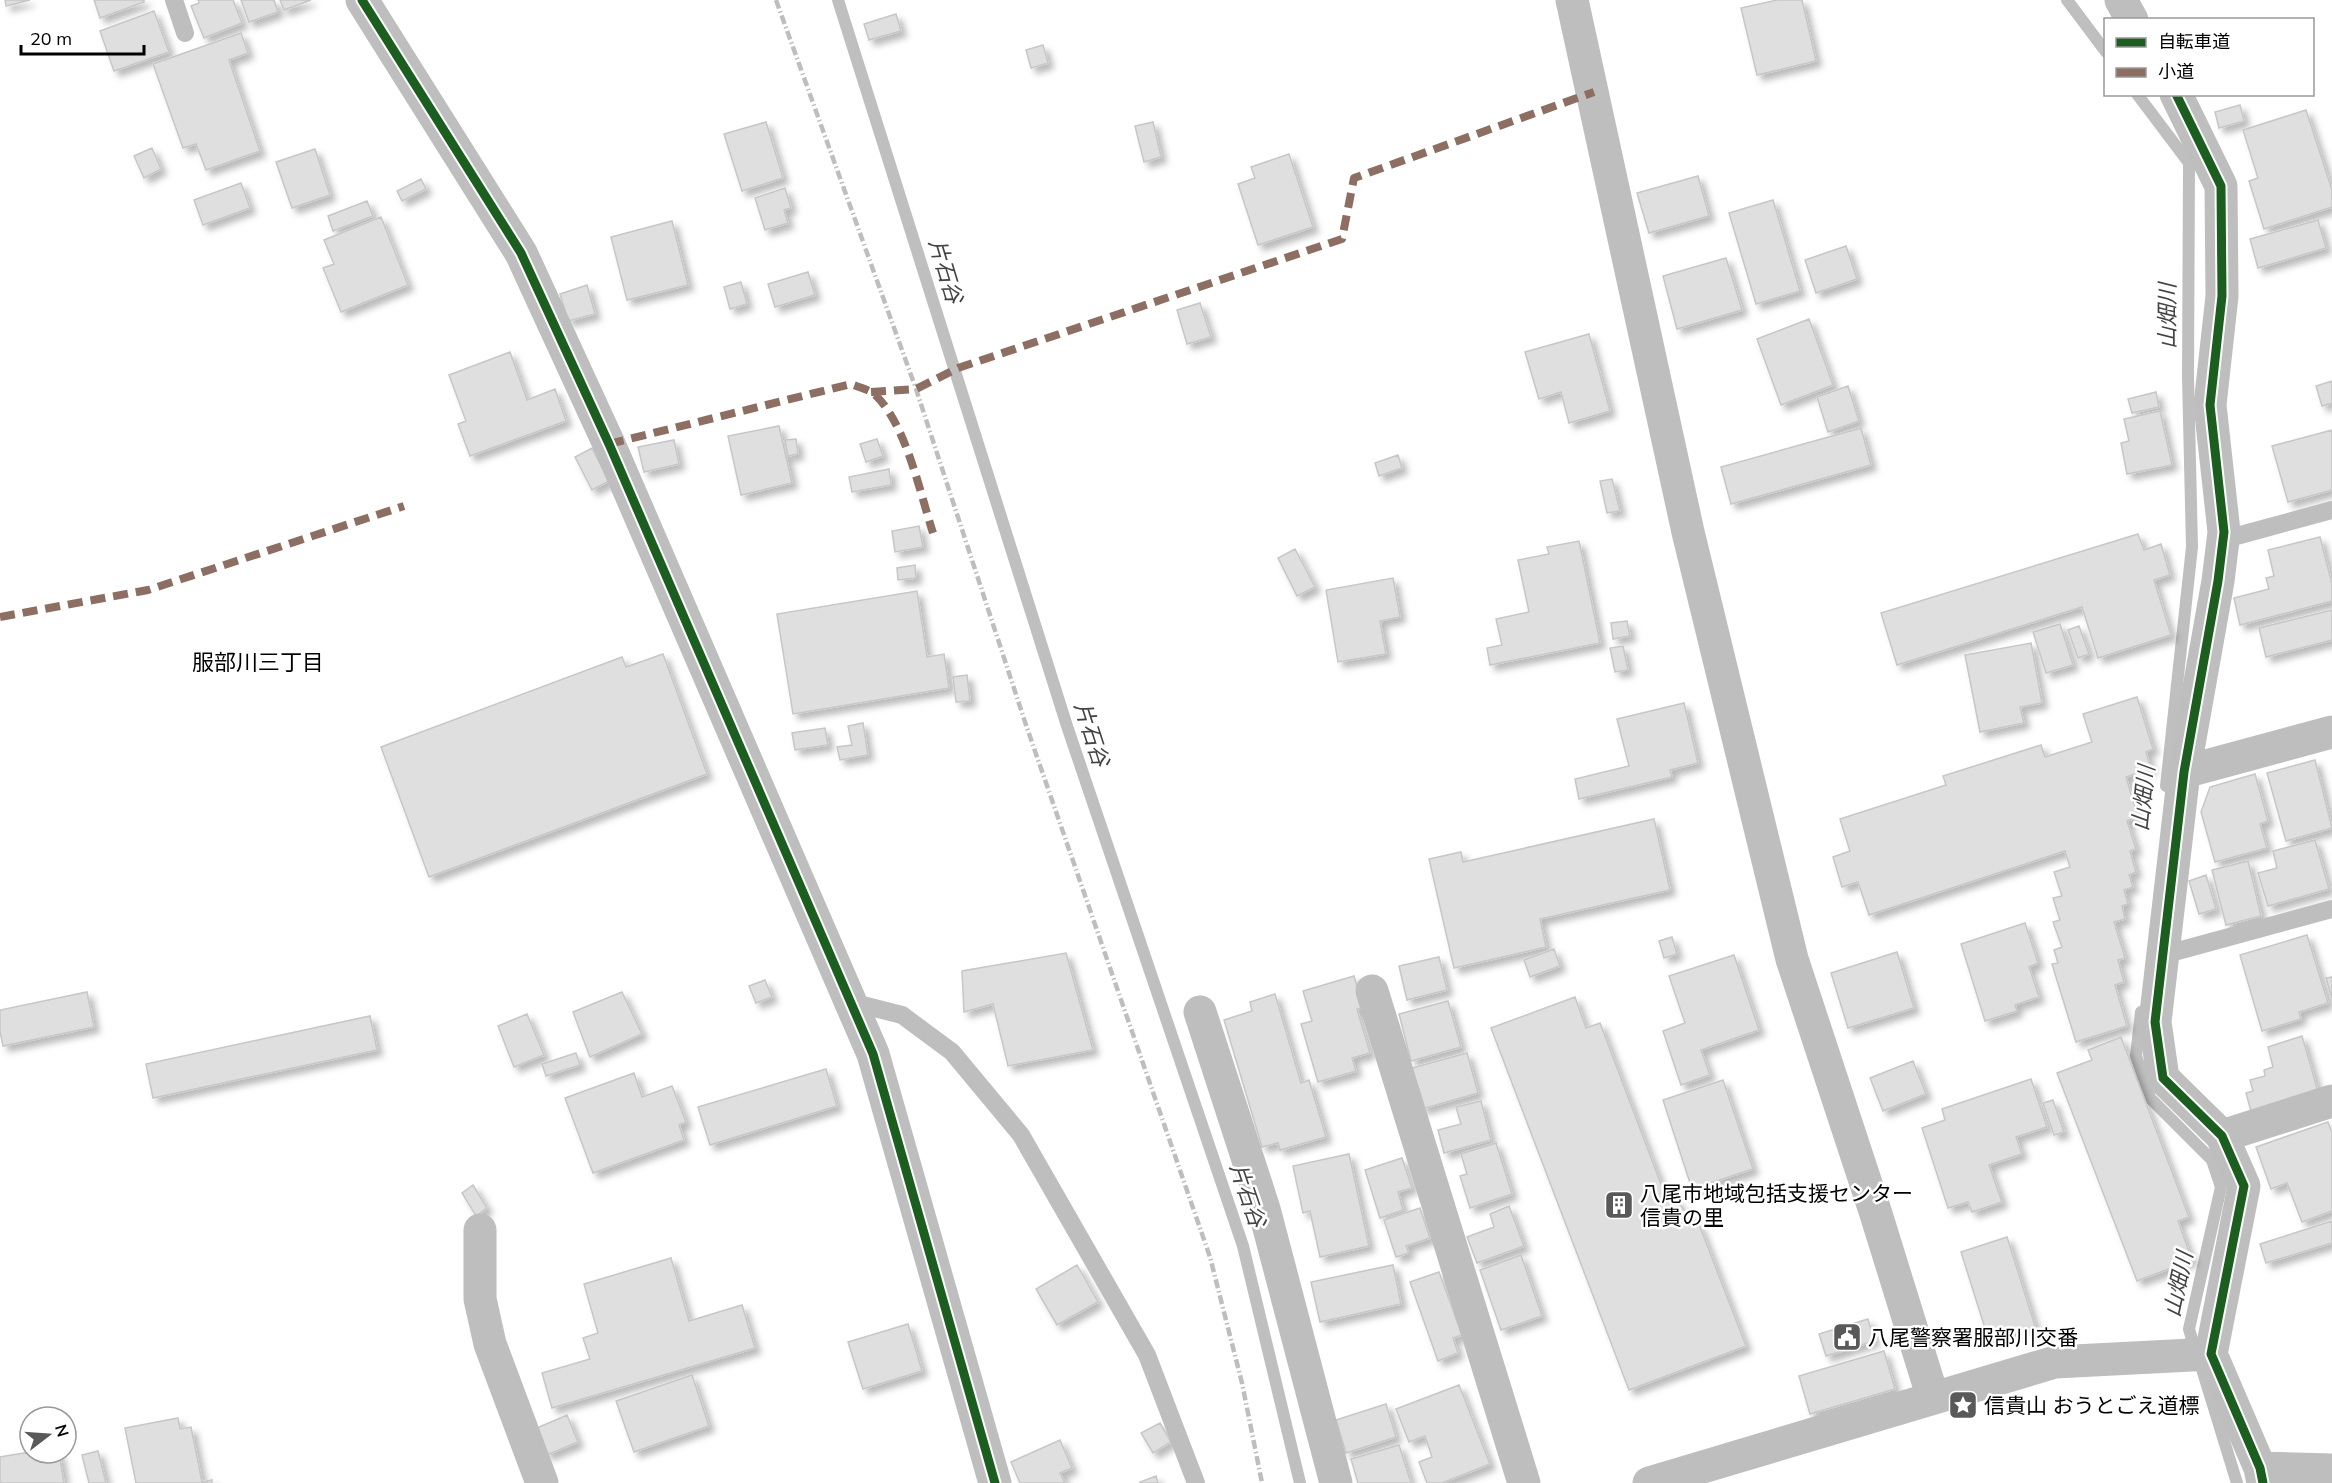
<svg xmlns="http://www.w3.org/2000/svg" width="2332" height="1483" font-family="Mulish,'Noto Sans JP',sans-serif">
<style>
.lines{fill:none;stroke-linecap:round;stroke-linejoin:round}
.stream{stroke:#bfbfbf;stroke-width:12}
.building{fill:#dfdfdf;stroke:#c7c7c7;stroke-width:1.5;filter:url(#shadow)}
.lane{stroke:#bebebe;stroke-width:18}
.street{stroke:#bebebe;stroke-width:33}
.rail{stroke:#bebebe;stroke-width:4.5;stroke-dasharray:9 3 1.5 3;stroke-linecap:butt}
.quiet{stroke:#8d6e63;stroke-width:8;stroke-dasharray:15 8;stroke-linecap:butt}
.cycleway-casing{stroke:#fff;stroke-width:13}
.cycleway{stroke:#1b5e20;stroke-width:9}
.labels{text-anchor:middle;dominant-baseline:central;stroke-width:5;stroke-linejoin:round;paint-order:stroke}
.poi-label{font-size:21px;fill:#000;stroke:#fff;text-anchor:start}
.water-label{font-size:22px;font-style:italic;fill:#444;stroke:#fff}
.neighbourhood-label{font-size:22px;fill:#000;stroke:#fff}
</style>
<defs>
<filter id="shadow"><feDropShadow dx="5.5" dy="5.5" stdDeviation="3" flood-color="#0004"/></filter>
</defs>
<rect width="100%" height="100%" fill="#fff"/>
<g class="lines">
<path class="stream" d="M838,0L1067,726L1243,1246L1300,1483
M2067,0L2106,52
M2137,94L2189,163L2188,377L2192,547L2166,786
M2141,1012L2136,1056L2150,1098L2212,1160L2221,1187L2189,1329L2196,1353
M2202,1369L2237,1483"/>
</g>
<path class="building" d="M5,0H30L6,6Z
M94,0H144V2L100,18Z
M198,0H233L242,23L204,38L191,6L199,3Z
M241,0H274L278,12L249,22Z
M280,0H311L284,10Z
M1777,0H1802L1816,61L1757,75L1741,8Z
M154,11L169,52L114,71L100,31Z
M896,14L901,31L869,40L864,24Z
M241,33L248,53L229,60L260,151L206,170L196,144L183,148L153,64Z
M1043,45L1048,63L1031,68L1026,50Z
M2240,105L2244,121L2219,128L2215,112Z
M2306,110L2332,190V207L2264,229L2249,181L2258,178L2243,130Z
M766,122L783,178L742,191L724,134Z
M1153,122L1161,157L1144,162L1135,126Z
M152,148L161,169L144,178L134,156Z
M315,149L330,195L292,208L276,162Z
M1289,154L1313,227L1258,245L1238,184L1255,178L1251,167Z
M1698,176L1709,216L1649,233L1637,193Z
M421,179L426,189L402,201L397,191Z
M241,183L250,208L203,225L194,200Z
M785,188L791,208L784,210L788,223L765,230L755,198Z
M1773,200L1800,291L1756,304L1729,213Z
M367,201L373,216L333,231L328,216Z
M381,217L408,285L341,312L323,268L334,264L324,240Z
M2318,220L2326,248L2258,268L2250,239Z
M672,221L688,285L627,300L611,237Z
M1846,246L1857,279L1816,293L1805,260Z
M1726,258L1742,310L1677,329L1663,276Z
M808,272L815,295L775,307L768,284Z
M741,282L747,304L730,309L724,287Z
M587,285L595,314L568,321L560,294Z
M1200,303L1211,337L1187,344L1177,310Z
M1809,319L1833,385L1781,405L1757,339Z
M1589,334L1610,411L1569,423L1561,392L1539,399L1525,352Z
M510,352L527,400L555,389L566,421L470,456L458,424L466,421L449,375Z
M2332,381V403L2322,406L2316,386Z
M1848,386L1859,421L1828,432L1817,397Z
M2156,392L2159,407L2132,413L2128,399Z
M2160,411L2172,465L2127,474L2121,443L2129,441L2124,419Z
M779,426L792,483L741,495L728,436Z
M1861,428L1871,465L1731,504L1721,467Z
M2332,430V490L2288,502L2272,446Z
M796,439L798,454L788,456L785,440Z
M877,439L883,456L866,462L860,444Z
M674,440L679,464L644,472L638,447Z
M592,448L609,481L592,490L575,457Z
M1398,455L1402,468L1379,476L1375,463Z
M889,469L891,485L852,492L849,477Z
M1612,479L1620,511L1607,513L1600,481Z
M919,526L923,547L895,552L892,531Z
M2138,534L2144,550L2161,544L2170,575L2154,580L2171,635L2098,658L2082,607L1897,665L1881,613Z
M2320,537L2332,584V601L2240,625L2234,598L2269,589L2266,578L2274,576L2268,550Z
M1579,541L1600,643L1490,665L1487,648L1502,645L1496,619L1529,612L1518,560L1549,554L1547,547Z
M1295,549L1315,587L1297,596L1278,558Z
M915,565L916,578L898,580L897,568Z
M1393,578L1400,617L1380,621L1386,654L1338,662L1326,590Z
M917,591L927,657L944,654L949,688L793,714L777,614Z
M2332,610V640L2266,657L2259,628Z
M1627,621L1630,636L1613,639L1611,623Z
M2060,624L2073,665L2046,673L2033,632Z
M2079,626L2089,654L2078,658L2068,630Z
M2031,643L2042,703L2020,707L2024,723L1980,732L1965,655Z
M1623,646L1628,670L1615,672L1610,648Z
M663,654L707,774L429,877L381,747L622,657L626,667Z
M967,675L970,701L956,702L953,677Z
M2137,697L2153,749L2146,752L2151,769L2126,777L2138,817L2127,821L2136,849L2130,851L2136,872L2129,875L2133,887L2124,890L2128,904L2122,906L2125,919L2114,922L2125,958L2118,960L2124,982L2115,985L2127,1026L2076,1042L2052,964L2058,963L2054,950L2062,947L2053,922L2060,920L2053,898L2062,896L2054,872L2070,867L2065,851L1869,915L1858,882L1842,887L1833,857L1850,851L1840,819L1946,785L1943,776L2041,745L2045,757L2092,742L2083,714Z
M1684,703L1698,763L1670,770L1672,777L1579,799L1575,779L1629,766L1617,719Z
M863,723L868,755L840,760L837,747L852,745L848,726Z
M825,728L828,745L795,750L792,733Z
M2315,760L2332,828L2286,841L2267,773Z
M2255,774L2268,821L2260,824L2267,848L2215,862L2201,812L2210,787Z
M1654,819L1670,890L1540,919L1546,947L1454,968L1429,859L1461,852L1463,862Z
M2315,840L2329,889L2268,906L2258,873L2277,868L2273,851Z
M2248,861L2261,916L2226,925L2212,870Z
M2206,875L2216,909L2199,914L2189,881Z
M2025,923L2038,963L2029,967L2039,997L2015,1005L2017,1011L1985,1021L1961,944Z
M2307,935L2328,1003L2299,1012L2301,1019L2262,1031L2240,955Z
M1672,937L1677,954L1664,958L1659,941Z
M1554,949L1560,966L1530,977L1524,960Z
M1897,952L1914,1008L1848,1028L1831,973Z
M1066,953L1093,1050L1008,1066L993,1004L964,1012L962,971Z
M1734,955L1759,1030L1701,1050L1710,1075L1681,1085L1663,1031L1685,1023L1669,976Z
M1439,957L1447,990L1407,1000L1399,966Z
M1354,976L1363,1008L1357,1009L1370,1053L1352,1058L1356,1071L1318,1082L1301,1024L1312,1021L1303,991Z
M2332,977V998L2326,978Z
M765,980L772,997L756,1003L749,986Z
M87,992L94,1027L3,1046L0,1032V1010Z
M622,992L642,1034L590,1057L573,1012Z
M1275,994L1301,1083L1309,1080L1326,1137L1280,1150L1278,1143L1262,1147L1224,1020L1252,1011L1250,1002Z
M1575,997L1586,1028L1600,1023L1661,1184L1700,1227L1746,1346L1629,1390L1491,1028Z
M1448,1001L1461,1047L1411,1061L1399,1014Z
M527,1014L544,1055L514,1067L498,1026Z
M370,1016L377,1050L153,1098L146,1064Z
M2302,1036L2319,1095L2252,1115L2246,1093L2253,1091L2250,1080L2265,1076L2264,1070L2273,1067L2268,1047Z
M2121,1037L2189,1217L2178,1221L2192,1260L2137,1281L2057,1073L2092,1060L2088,1050Z
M576,1053L580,1065L546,1076L542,1064Z
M1467,1053L1478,1093L1422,1109L1412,1068Z
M1913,1061L1926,1094L1883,1111L1870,1078Z
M826,1069L837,1106L710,1145L698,1107Z
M634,1073L642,1097L672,1086L686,1122L679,1125L684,1140L593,1173L565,1098Z
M2031,1079L2047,1127L2016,1137L2022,1154L1989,1165L2002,1202L1972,1212L1968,1202L1948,1208L1922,1128L1945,1120L1942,1109Z
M1723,1080L1753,1169L1692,1189L1663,1100Z
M2053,1100L2064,1132L2054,1135L2043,1103Z
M1481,1101L1491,1140L1444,1153L1438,1130L1461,1124L1456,1107Z
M2328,1122L2332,1133V1211L2302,1222L2287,1183L2271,1189L2256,1147Z
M1496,1143L1512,1194L1470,1208L1460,1176L1467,1174L1461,1154Z
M1349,1154L1369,1246L1320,1257L1310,1211L1303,1213L1293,1166Z
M1402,1158L1412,1188L1398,1192L1403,1210L1380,1218L1365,1170Z
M473,1185L487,1208L476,1216L462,1193Z
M1509,1206L1524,1246L1477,1263L1467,1237L1494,1227L1490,1214Z
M1420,1208L1430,1238L1406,1246L1409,1253L1396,1257L1384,1220Z
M2332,1221V1243L2266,1263L2260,1244Z
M2007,1237L2035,1326L1989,1341L1961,1252Z
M1521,1255L1542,1316L1501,1330L1480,1270Z
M671,1258L689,1321L742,1305L755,1348L552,1408L542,1373L590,1359L583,1338L598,1333L584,1284Z
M1077,1265L1098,1302L1057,1325L1036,1289Z
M1393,1265L1401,1304L1320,1322L1311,1282Z
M1439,1272L1462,1335L1453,1338L1458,1353L1438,1361L1410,1282Z
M1868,1319L1874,1341L1826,1356L1819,1334Z
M908,1324L922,1371L863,1389L848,1342Z
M1884,1351L1895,1389L1810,1414L1799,1376Z
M692,1375L709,1426L634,1452L616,1401Z
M1459,1385L1490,1464L1442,1483H1427L1419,1462L1432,1457L1425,1436L1409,1442L1396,1409Z
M1386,1404L1396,1437L1346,1453L1336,1420Z
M567,1415L578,1442L547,1455L537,1428Z
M178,1418L180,1429L191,1427L202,1482L212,1480V1483H136L125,1428Z
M1160,1423L1171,1442L1153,1453L1141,1433Z
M1060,1440L1072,1468L1060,1473L1065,1483H1020L1011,1462Z
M1399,1445L1411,1483H1358L1351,1459Z
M98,1451L106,1483H89L82,1455Z
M30,1452L59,1453L64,1483H0V1457Z
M1156,1476L1158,1483H1141L1140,1482Z"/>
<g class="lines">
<path class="lane" d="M174,0L185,33
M2222,540L2332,510
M2163,955L2332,909
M851,1002L902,1015L952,1052L1021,1135L1147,1355L1196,1483"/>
<path class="street" d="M362,0L521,253L609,444L873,1054L995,1483
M1572,0L1688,532L1792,959L1876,1214L1933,1398
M2121,0L2132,20
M2176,94L2221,186L2222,296L2210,405L2224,532L2218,581L2184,772L2155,1022L2163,1078L2222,1136L2244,1186L2211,1354L2260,1468L2263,1483
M2184,772L2332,732
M1372,991L1524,1483
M1200,1012L1264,1209L1336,1483
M2222,1136L2332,1101
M480,1230V1299L490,1344L542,1483
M2260,1468L2332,1470
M1649,1483L2055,1362L2211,1354"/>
<path class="rail" d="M776,0L916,389L1026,725L1210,1257L1242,1383L1262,1483"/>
<path class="quiet" d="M871,392L916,389L958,368L1342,239L1354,178L1594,92
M609,444L851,384C858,387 867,389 873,393C905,420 920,493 933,533
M0,617L148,590L404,506"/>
<g class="cycleway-casing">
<path id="cycleway" d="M362,0L521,253L609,444L873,1054L995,1483
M2176,94L2221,186L2222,296L2210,405L2224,532L2218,581L2184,772L2155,1022L2163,1078L2222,1136L2244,1186L2211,1354L2260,1468L2263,1483"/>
</g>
<use href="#cycleway" class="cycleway"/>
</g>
<defs>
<g id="building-square" transform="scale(1.5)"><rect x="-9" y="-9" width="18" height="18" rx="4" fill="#595959" stroke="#fff"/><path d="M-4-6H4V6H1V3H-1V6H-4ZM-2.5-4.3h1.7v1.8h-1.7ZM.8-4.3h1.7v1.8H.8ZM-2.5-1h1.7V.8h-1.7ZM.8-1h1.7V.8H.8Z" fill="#fff"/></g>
<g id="civic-square" transform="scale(1.5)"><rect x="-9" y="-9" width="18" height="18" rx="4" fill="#595959" stroke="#fff"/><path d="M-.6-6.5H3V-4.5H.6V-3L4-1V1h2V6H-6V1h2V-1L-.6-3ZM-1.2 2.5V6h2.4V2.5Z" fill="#fff"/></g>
<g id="sight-square" transform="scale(1.5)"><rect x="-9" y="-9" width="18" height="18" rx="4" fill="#595959" stroke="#fff"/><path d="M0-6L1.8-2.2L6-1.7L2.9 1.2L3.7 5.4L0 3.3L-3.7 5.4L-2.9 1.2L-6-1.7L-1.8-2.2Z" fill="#fff"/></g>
</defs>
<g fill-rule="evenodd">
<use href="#building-square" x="1619" y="1205"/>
<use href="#civic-square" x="1847" y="1337"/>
<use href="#sight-square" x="1963" y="1405"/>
</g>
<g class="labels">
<g class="poi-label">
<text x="1640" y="1193">八尾市地域包括支援センター<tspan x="1640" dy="24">信貴の里</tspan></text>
<text x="1868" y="1337">八尾警察署服部川交番</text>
<text x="1984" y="1405">信貴山 おうとごえ道標</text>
</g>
<g class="water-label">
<text transform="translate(946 271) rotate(73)">片石谷</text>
<text transform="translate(2167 316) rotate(-90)">山畑川</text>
<text transform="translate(1092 734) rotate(72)">片石谷</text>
<text transform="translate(2143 798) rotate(-84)">山畑川</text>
<text transform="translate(1248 1195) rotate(71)">片石谷</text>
<text transform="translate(2178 1284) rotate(-78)">山畑川</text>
</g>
<g class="neighbourhood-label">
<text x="258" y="662">服部川三丁目</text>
</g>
</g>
<rect x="2104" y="18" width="210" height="78" fill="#ffffff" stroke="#999999" stroke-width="1.5"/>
<rect x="2116" y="38" width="30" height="9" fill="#1b5e20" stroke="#999999" stroke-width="1.5"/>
<text x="2158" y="48" font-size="18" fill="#000000">自転車道</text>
<rect x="2116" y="68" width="30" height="9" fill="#8d6e63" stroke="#999999" stroke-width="1.5"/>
<text x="2158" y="78" font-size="18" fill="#000000">小道</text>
<g transform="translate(48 1435) rotate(73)"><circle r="28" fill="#ffffff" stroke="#999999" stroke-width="1.5"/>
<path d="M0-4.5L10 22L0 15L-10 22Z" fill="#595959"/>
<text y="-9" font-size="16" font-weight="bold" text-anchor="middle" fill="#000000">N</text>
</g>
<path d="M21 45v9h123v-9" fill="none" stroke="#000000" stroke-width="3"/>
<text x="30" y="45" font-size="18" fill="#000000" stroke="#ffffff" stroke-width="4.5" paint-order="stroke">20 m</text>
</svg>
